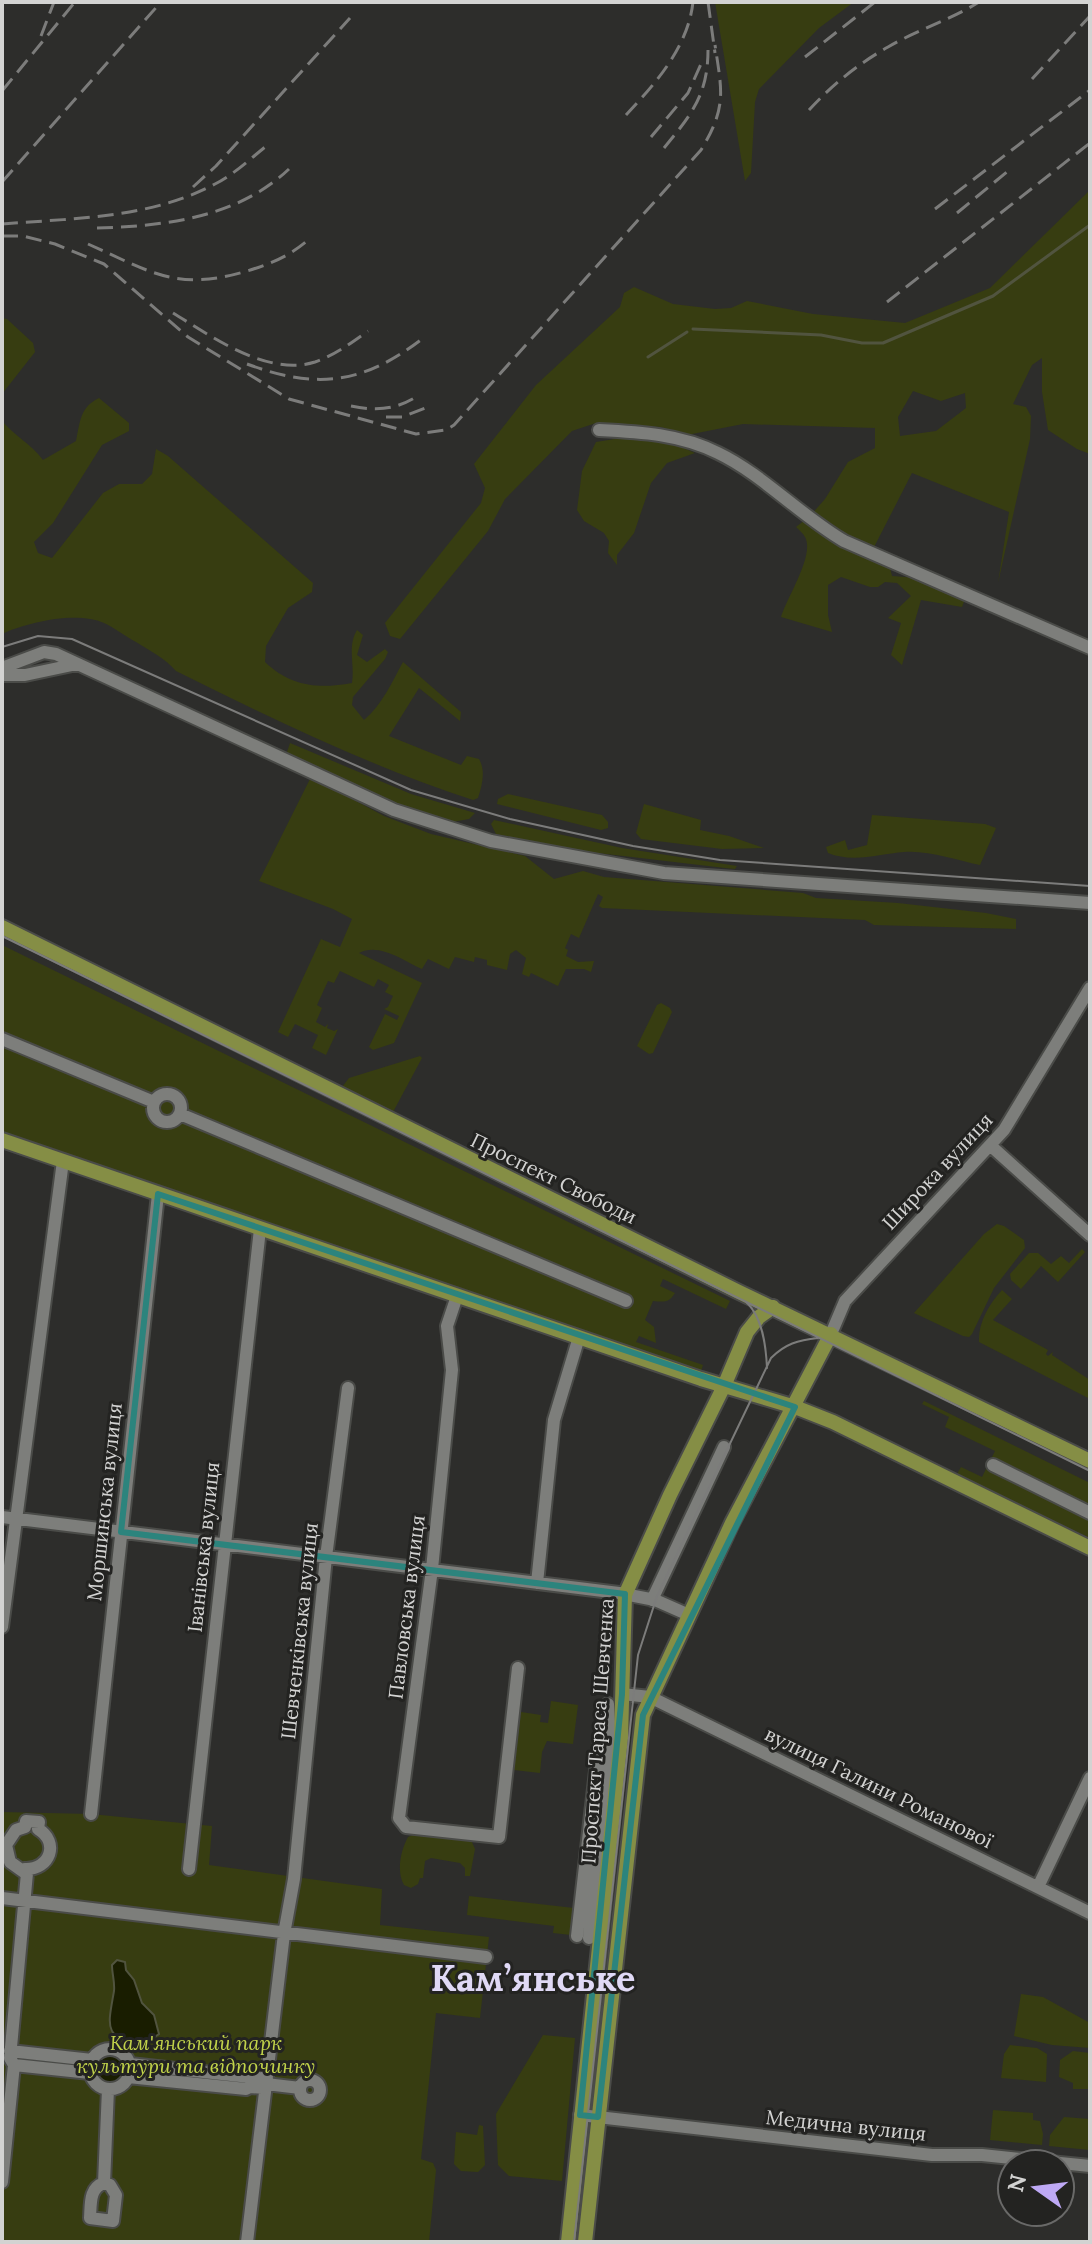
<svg xmlns="http://www.w3.org/2000/svg" width="1092" height="2244" font-family="Lora,serif">
<style>
.green{fill:#373d11;fill-rule:evenodd}
.water{fill:#191d00;stroke:#51543f;stroke-width:2}
.lines{fill:none;stroke-linecap:round;stroke-linejoin:round}
.stream{stroke:#51543f;stroke-width:3}
.minor-casing{stroke:#4a4b48;stroke-width:16}
.major-casing{stroke:#4a4b48;stroke-width:18}
.minor{stroke:#7d7e7b;stroke-width:12}
.major{stroke:#858e45;stroke-width:14}
.tram{stroke:#7c7c7b;stroke-width:2}
.rail{stroke:#7c7c7b;stroke-width:3;stroke-dasharray:16 8;stroke-linecap:butt}
.marked{fill:none;stroke:#2c847d;stroke-width:6;stroke-linejoin:round}
.labels{text-anchor:middle;dominant-baseline:central;stroke-width:6;stroke-linejoin:round;paint-order:stroke}
.street-label{font-size:20px;fill:#d3d3d2;stroke:#232321}
.park-label{font-size:20px;font-style:italic;fill:#c1d34a;stroke:#232321}
.town-label{font-size:36px;font-weight:bold;fill:#e0d9f6;stroke:#232321}
</style>
<rect width="100%" height="100%" fill="#2d2d2b"/>
<path class="green" d="M715,2H854L819,28L759,89L755,102L751,173L745,181Z
M1090,190V454L1077,449L1048,430L1042,392V358L1032,365L1013,404L1026,407L1031,416L1030,439L998,583L1009,512L912,473L870,555L889,564L892,576L918,578L965,599L962,607L921,600L902,665L891,655L901,623L888,618L911,596L897,583L885,582L878,587H870L841,577L828,585V615L832,632L781,617C787,597 815,555 805,537C803,533 799,530 796,527L810,516L825,499L848,462L875,448V428L743,424L687,435L661,427L596,423L572,431L505,499L488,531L400,639L390,636L385,623L481,503L485,488L474,464L536,385L620,307L624,293L634,287L673,304L715,309L731,308L747,301L813,314L905,323L990,288ZM913,391L941,401L965,393L966,408L936,431L900,436L898,417Z
M2,318L7,319L33,343L35,352L2,394Z
M99,398L129,423V431L102,445L53,523L34,542L38,553L52,558L103,493L119,484H142L152,474L156,449L168,456L313,583L312,592L288,608L266,646L265,662C291,687 319,689 352,683C355,664 347,647 357,630L363,635L357,655L367,662L385,649L388,652L385,659L353,697L352,705L364,720C382,705 392,682 403,662L461,712L460,721L419,688L389,736L461,765L467,756L479,759C486,771 482,786 478,798L473,800C369,766 273,719 176,671C165,658 150,651 136,642C125,636 115,628 104,623C77,611 28,622 2,634V421C15,436 31,444 43,460L76,441C80,422 80,407 99,398Z
M627,437L679,446L695,453L667,463L651,483L634,533L617,555V565L608,553L609,541L604,533L584,521L577,510L582,471L596,442Z
M290,743L411,794L475,813L469,819L447,823L363,791L286,755Z
M311,777L384,816L431,834L525,856L554,879L583,871L604,877L803,893L816,898L898,903L986,913L1016,919V929L874,925L865,920L602,908L599,906L603,897L598,894L579,938L571,934L565,948L568,950L566,956L578,962L594,961L591,972L584,969H566L558,986L531,973L529,977L522,974L526,958L516,950L510,954L507,970L487,965V960L475,957L474,962L455,957L449,969L428,959L422,969C404,961 379,942 359,953L422,983L394,1043L373,1050L369,1047L385,1014L397,1020L399,1016L384,1009L388,1007L393,996L385,992L389,985L378,979L374,987L340,971L334,983L328,981L317,1005L322,1008L316,1022L325,1027L328,1024L327,1028L334,1031L338,1029L326,1055L312,1048L318,1035L295,1024L288,1037L278,1032L321,939L340,947L352,919L333,909L259,881Z
M508,794L602,815L608,822V828L601,830L497,804L498,799Z
M644,804L701,820L700,830L729,836L764,848L722,849L641,839L636,833Z
M872,815L985,824L996,828L980,865C956,860 928,850 904,852C880,854 852,863 828,853L826,847L845,840L848,850L867,845Z
M494,820L622,848L737,866L735,869L725,868L581,851L496,834L491,824Z
M2,945L730,1301L726,1309L663,1279L660,1286L675,1293C669,1303 664,1302 653,1301L645,1320L654,1327L656,1343L639,1336L636,1342L703,1365L701,1371L2,1134Z
M661,1003L670,1008L672,1012L653,1053L649,1054L637,1046L657,1005Z
M420,1056L422,1058L393,1112L342,1087L349,1078Z
M997,1224L1004,1226L1024,1240L1025,1248L994,1288L972,1334L969,1337L963,1336L914,1313L984,1234Z
M1082,1249L1085,1252L1058,1282L1041,1266L1021,1289L1011,1280L1010,1274L1029,1253H1038L1051,1264L1061,1256L1069,1263Z
M1002,1290L1012,1299L993,1320L1048,1350L1046,1354L1048,1356L1053,1352L1052,1355L1090,1380V1399L979,1342C978,1323 989,1304 1002,1290Z
M924,1401L1090,1483V1538L957,1474L961,1467L982,1477L995,1451L945,1427L949,1417L922,1404Z
M551,1701L578,1705L573,1744L547,1741L542,1752L540,1773L514,1770L521,1712L541,1715L540,1722L548,1723Z
M2,1812L91,1814L212,1826L209,1865L382,1889L380,1925L489,1937L480,2018L436,2013L421,2159L433,2163L436,2170L429,2242H2Z
M415,1834L471,1840L475,1849L470,1876H465V1868L460,1863L431,1858L425,1861L423,1878H420L418,1884L411,1888L404,1885C396,1871 401,1850 408,1837Z
M469,1896L574,1908L571,1935L553,1933L554,1926L467,1915Z
M1021,1994L1043,1997L1090,2023V2048L1052,2045L1014,2036Z
M543,2035L575,2038L562,2181L509,2176L498,2165L496,2114Z
M1010,2045L1037,2048L1047,2054L1046,2082L1001,2078L1004,2054Z
M1073,2051L1090,2053V2089H1073V2083L1059,2077L1060,2060Z
M993,2110L1033,2113V2120L1040,2121L1043,2134L1042,2145L990,2140Z
M1064,2117L1090,2119V2150L1049,2146L1050,2135Z
M479,2125L483,2126L485,2165L478,2172L461,2171L454,2164L456,2132L477,2135Z"/>
<path class="water" d="M117,1960L125,1962L126,1970L134,1980L142,2003L154,2015L159,2034L144,2044C102,2039 108,2026 114,1991C115,1982 112,1974 112,1965Z
M94 2069a16 16 0 1 1 32 0a16 16 0 1 1-32 0Z"/>
<g class="lines">
<path class="stream" d="M693,329L821,335L862,343H883L993,296L1090,225
M648,357L687,332"/>
<g class="minor-casing">
<path id="minor" d="M599,430C640,432 680,434 718,453C762,474 801,516 844,541L1090,648
M2,668L44,652L56,654L394,810L491,841L664,873L1090,903
M2,675H25L77,664
M2,1039L154,1102
M153 1108a14 14 0 1 1 28 0a14 14 0 1 1-28 0Z
M180,1114L626,1301
M991,1146L1090,1235
M457,1296L447,1326L452,1370L432,1569L399,1818L406,1827L499,1837L518,1668
M831,1334L845,1301L1004,1130L1090,988
M993,1465L1090,1513
M2,1517L619,1593L655,1600L689,1615
M537,1583L554,1420L579,1337
M652,1600L724,1447
M2,1627L63,1161
M622,1694L650,1697L1090,1913
M91,1814L158,1194
M26,1821L39,1822L38,1829C60,1842 50,1870 25,1869L24,1872L10,1862L6,1845L16,1830L25,1827Z
M189,1869L260,1229
M1038,1887L1090,1778
M2,1898L486,1957
M577,1936L600,1736L605,1715
M589,1938L610,1739L608,1704
M90 2069a20 20 0 1 1 40 0a20 20 0 1 1-40 0Z
M10,2051L92,2060
M130,2064L267,2079
M14,2065L90,2073
M128,2077L246,2089L250,2087L266,2088
M300 2090a10 10 0 1 1 20 0a10 10 0 1 1-20 0Z
M266,2084L300,2088
M580,2115L932,2155H982L1090,2166
M2,2182L14,2065L10,2058L27,1873L24,1870
M104,2183L110,2185L116,2195L113,2221L90,2218C91,2204 89,2188 104,2183Z
M104,2183L108,2089
M247,2242L284,1934L294,1879L326,1557L348,1388"/>
</g>
<g class="major-casing">
<path id="major" d="M2,927L739,1292L1090,1461
M2,1140L701,1379L795,1407L833,1422L1090,1548
M568,2242L621,1738L625,1595L670,1495L724,1386L747,1332L759,1317L773,1307
M585,2242L643,1715L732,1523L831,1334"/>
</g>
<use href="#minor" class="minor"/>
<use href="#major" class="major"/>
<path class="tram" d="M2,647L38,636L72,639L411,790L510,819L633,846L720,860L1090,886
M2,936L1090,1471
M746,1302C763,1317 766,1347 767,1368
M574,2242L638,1655L657,1596L771,1358C785,1344 798,1340 818,1338"/>
<path class="rail" d="M708,2L715,53
M41,36L54,2
M805,57L875,2
M1032,79L1090,16
M2,91L75,2
M809,110C832,85 858,64 888,47C917,30 950,20 979,2
M626,115C656,83 688,47 693,2
M651,137L688,93L701,64
M664,148C691,115 708,95 708,50
M2,182L161,2
M193,187L216,166L350,18
M935,209L1090,90
M957,213L1008,171
M2,224C74,218 149,219 215,184C233,175 249,160 265,147
M97,228C165,226 237,218 289,169
M2,236H23L55,244L104,264L188,337L289,399L416,434L446,430L454,425L701,150C727,107 722,92 715,45
M88,244C151,272 177,292 247,271C270,264 288,257 307,241
M887,302L1090,143
M173,313C211,336 267,377 315,362C335,355 351,343 368,331
M247,364C317,390 363,384 422,339
M351,406C376,411 395,410 416,397
M386,417H402L428,407"/>
</g>
<path class="marked" d="M158,1194L795,1407L643,1715L598,2117L580,2115L622,1694L625,1594L121,1532Z"/>
<g class="labels">
<g class="street-label">
<text transform="translate(937 1171) rotate(-47)">Широка вулиця</text>
<text transform="translate(554 1178) rotate(26)">Проспект Свободи</text>
<text transform="translate(104 1502) rotate(-84)">Моршинська вулиця</text>
<text transform="translate(203 1547) rotate(-84)">Іванівська вулиця</text>
<text transform="translate(406 1607) rotate(-83)">Павловська вулиця</text>
<text transform="translate(299 1631) rotate(-84)">Шевченківська вулиця</text>
<text transform="translate(597 1731) rotate(-86)">Проспект Тараса Шевченка</text>
<text transform="translate(879 1787) rotate(26)">вулиця Галини Романової</text>
<text transform="translate(846 2125) rotate(6)">Медична вулиця</text>
</g>
<g class="park-label">
<text x="196" y="2042">Кам'янський парк<tspan x="196" dy="23">культури та відпочинку</tspan></text>
</g>
<g class="town-label">
<text x="533" y="1978">Кам’янське</text>
</g>
</g>
<rect width="1092" height="2244" fill="none" stroke="#d3d3d2" stroke-width="8"/>
<g transform="translate(1036 2188) rotate(284)"><circle r="38" fill="#232321" stroke="#696968" stroke-width="2"/>
<path d="M0-6L14 30L0 20L-14 30Z" fill="#bea9f5"/>
<text y="-12" font-size="22" font-weight="bold" text-anchor="middle" fill="#d3d3d2">N</text>
</g>
</svg>
